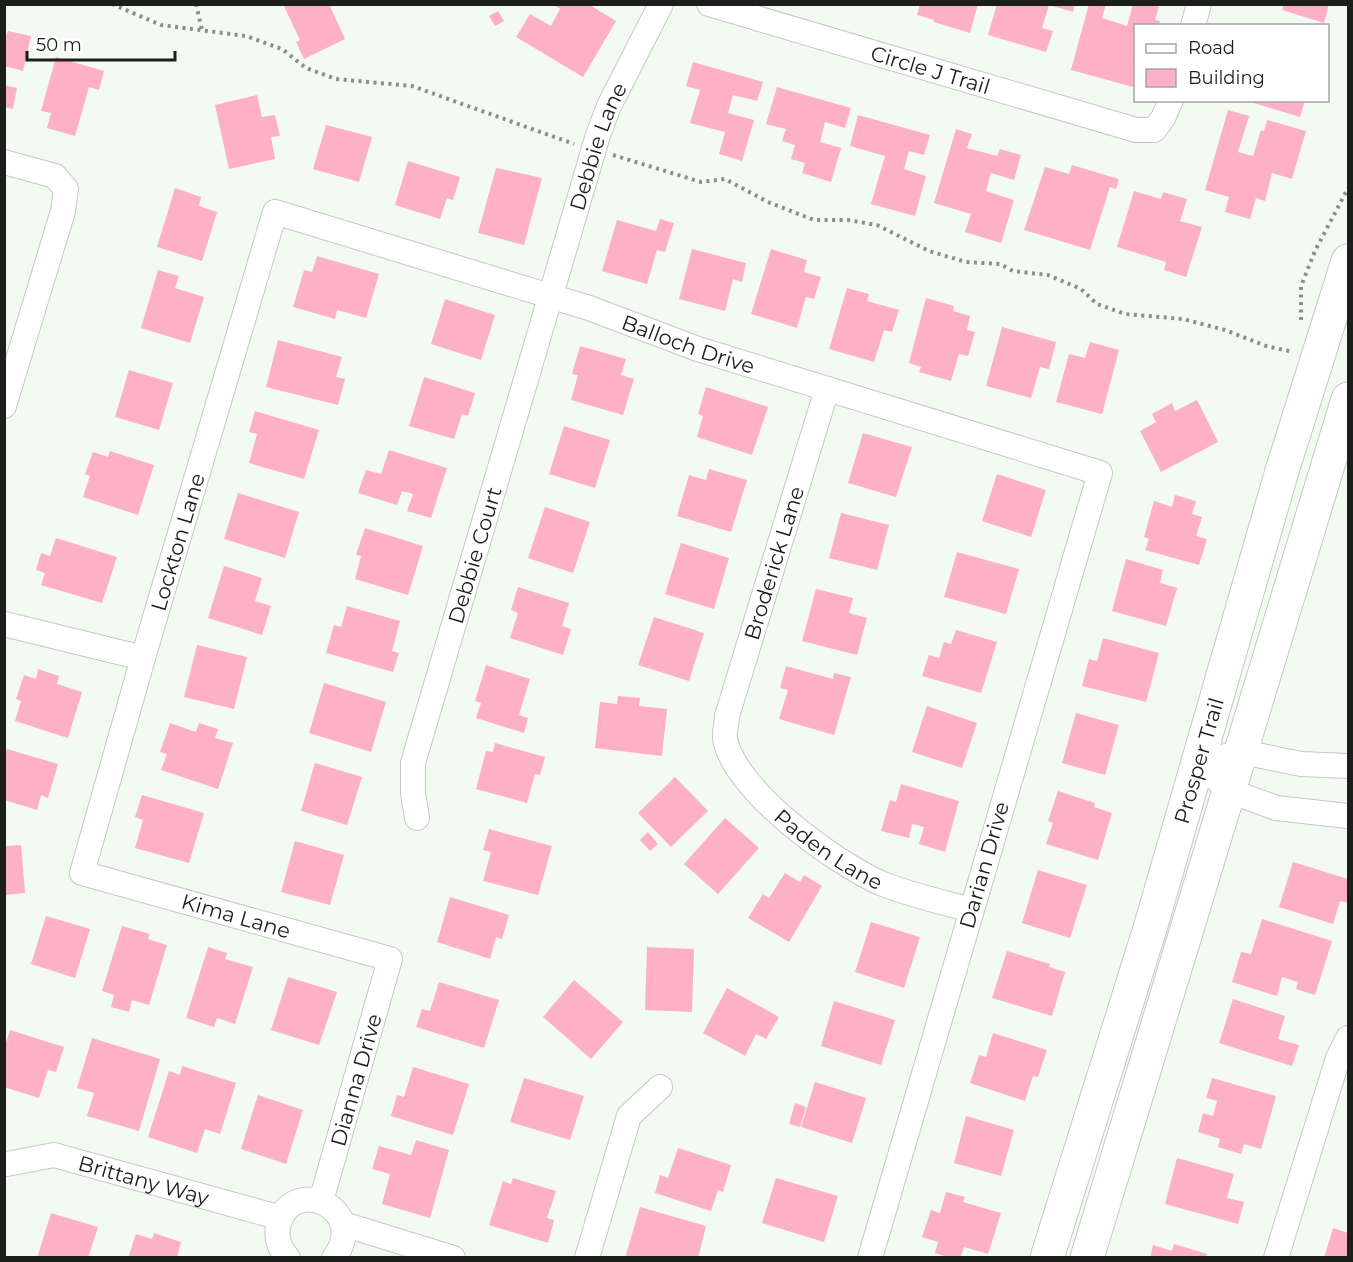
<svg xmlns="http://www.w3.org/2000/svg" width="1353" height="1262" font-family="Montserrat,sans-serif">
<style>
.building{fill:#feb0c9}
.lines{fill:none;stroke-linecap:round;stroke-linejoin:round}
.minor-casing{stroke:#c3cac2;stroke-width:26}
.secondary-casing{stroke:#c3cac2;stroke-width:35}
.path{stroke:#8a8f8a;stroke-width:4;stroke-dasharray:3 4.5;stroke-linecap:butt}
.minor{stroke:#fff;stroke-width:24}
.secondary{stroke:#fff;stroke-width:33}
.labels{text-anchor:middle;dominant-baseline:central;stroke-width:5;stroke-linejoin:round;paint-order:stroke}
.street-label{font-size:21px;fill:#1b1e1b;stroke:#fff}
</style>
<rect width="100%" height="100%" fill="#f3faf2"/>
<path class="building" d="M283,4H329L345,39L304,59L296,42L300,40Z
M553,4H588L616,21L583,77L516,37L530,14L551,26L560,9Z
M920,4H978L970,33L934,22V20L917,15Z
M997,4H1075L1073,12L1049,5L1042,28L1053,31L1046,52L988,35Z
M1089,4H1106L1102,18L1127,26L1133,4H1149L1159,7L1155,20L1160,21L1158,26H1136V50L1133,60L1136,61V79L1133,87L1071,70Z
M1284,4H1329L1324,23L1282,10Z
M498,11L504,21L495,26L489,16Z
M8,31L31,36L23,71L4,66V41Z
M56,57L104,71L99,90L89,87L75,136L47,128L51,113L41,111Z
M693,62L763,82L757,101L733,95L728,113L754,120L742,161L719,154L725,132L690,123L700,90L686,86Z
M4,85L17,88L13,109L4,107Z
M777,87L851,108L845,128L825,122L820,142L841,148L831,182L802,173L805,163L791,159L795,145L782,141L786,129L766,124Z
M257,95L262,117L275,115L280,136L271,137L275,159L229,169L215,105Z
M1301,100L1305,101L1300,117L1247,101Z
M1228,110L1249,116L1238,152L1253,156L1261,130L1264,131L1267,120L1306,131L1292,179L1272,173L1265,201L1256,198L1250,219L1225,212L1229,197L1205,190Z
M858,115L930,135L924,155L909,151L904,169L926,176L915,216L871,204L885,156L850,146Z
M326,125L372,137L359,182L313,169Z
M956,129L972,134L967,148L997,156L1000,149L1021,155L1014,180L991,173L986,191L1014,200L1001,243L965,232L971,214L934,203Z
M408,161L460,177L453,200L447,198L440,219L395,205Z
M1072,165L1119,179L1116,189L1110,187L1090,250L1024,230L1045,167L1069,174Z
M496,168L542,178L524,245L478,233Z
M175,188L201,197L199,206L217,212L202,261L157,247Z
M1134,191L1161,199L1163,192L1187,199L1180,221L1202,227L1186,277L1164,270L1166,262L1117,247Z
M660,219L674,223L665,252L657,250L647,284L602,271L617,220L656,231Z
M692,249L746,263L742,282L733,279L725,311L679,299Z
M771,249L807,260L804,272L821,277L814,299L806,297L797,328L751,314Z
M317,256L379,274L366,318L337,310L335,319L293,307L304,270L312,272Z
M158,270L179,276L175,288L204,297L190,343L141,328Z
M847,288L869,294L867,301L899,310L892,332L884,330L874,362L829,349Z
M926,298L954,306L953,311L970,316L967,330L975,332L968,356L959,354L951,381L919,372L921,367L909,363Z
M445,299L495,315L481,360L431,344Z
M1002,327L1056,342L1049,369L1040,367L1031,398L986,386Z
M278,340L342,357L336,377L345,379L338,405L266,387Z
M1090,342L1119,350L1102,414L1056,402L1069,354L1085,358Z
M580,346L626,359L621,375L634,379L623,415L571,400L578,375L572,374Z
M129,370L173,383L159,430L115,417Z
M424,377L475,393L468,416L462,414L454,439L409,426Z
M706,387L768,407L752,455L697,437L703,416L698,414Z
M1197,400L1218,442L1161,472L1140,431L1156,422L1152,414L1172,403L1175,411Z
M255,411L319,430L304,479L249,463L257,434L249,432Z
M564,426L610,440L595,488L549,474Z
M863,433L912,447L896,497L848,483Z
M389,450L447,468L431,518L407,511L413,494L402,491L397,505L358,493L366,470L381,474Z
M110,451L154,465L138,515L83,497L90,476L85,474L93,452L108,457Z
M709,469L747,480L731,532L677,516L689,475L706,480Z
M997,474L1046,490L1031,537L982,521Z
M238,493L299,512L285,558L224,539Z
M1175,495L1196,501L1192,514L1202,517L1196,536L1207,539L1199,565L1145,550L1149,539L1144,537L1154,501L1172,507Z
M545,507L590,522L573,573L528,558Z
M841,513L889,525L877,570L829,558Z
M365,528L423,546L408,595L355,579L361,556L356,555Z
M56,538L117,557L102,603L41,585L45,573L36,570L41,553L50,556Z
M681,543L729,558L714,609L665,594Z
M957,552L1019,569L1006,614L944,597Z
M1126,559L1163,570L1160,583L1177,588L1166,626L1112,611Z
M224,566L262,578L255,601L271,606L262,635L208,618Z
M518,587L569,603L562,626L571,629L563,655L510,638L518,613L511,610Z
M816,589L853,598L849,613L867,618L857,655L802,641Z
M347,606L400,621L392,651L399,653L393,672L326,653L334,625L341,627Z
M654,617L704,633L689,681L638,665Z
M956,630L997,642L981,693L922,676L929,655L939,658L944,642L951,644Z
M1103,638L1159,653L1146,702L1082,686L1089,659L1097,661Z
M197,645L247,657L234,709L184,697Z
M486,665L530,679L519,715L528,718L524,733L476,718L481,703L475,701Z
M786,666L833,679L834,673L851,677L834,735L779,719L788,690L780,688Z
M38,669L59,676L57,684L82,692L68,738L15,721L21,701L16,699L24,675L36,679Z
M324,683L386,702L371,752L309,733Z
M618,696L640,698L639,706L667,709L662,756L595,748L600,702L617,704Z
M927,706L977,723L962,768L912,752Z
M1076,713L1119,725L1105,775L1062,763Z
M170,723L196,732L199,723L218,729L215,738L233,743L218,789L161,770L167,754L160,752Z
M495,743L545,757L540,775L535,774L527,803L476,789L486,751L493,752Z
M7,749L58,764L48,798L41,795L37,810L4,800V757Z
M315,763L362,777L347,825L301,811Z
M675,777L708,811L671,847L638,813Z
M901,784L959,801L945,852L919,844L924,827L912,824L909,838L881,831L890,800L896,802Z
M1058,791L1095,803L1094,807L1112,813L1098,860L1046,844L1053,823L1048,821Z
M142,795L204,813L189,863L135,848L143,820L135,817Z
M725,818L759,848L718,894L684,864Z
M489,829L552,846L538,895L483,881L491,852L483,850Z
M648,832L658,844L650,851L640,840Z
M295,841L344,855L330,905L281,892Z
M21,845L25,893L4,895V846Z
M1293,862L1348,879V903L1340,901L1333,924L1279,907Z
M1038,870L1087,885L1070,938L1022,923Z
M785,873L800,882L804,875L822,886L789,942L748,918L763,894L769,898Z
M450,897L509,915L502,939L496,937L490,959L437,942Z
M46,916L90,929L75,978L31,964Z
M1262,919L1332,941L1315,995L1296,989L1298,982L1282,977L1277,996L1232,982L1241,952L1251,954Z
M871,922L920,937L904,988L855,972Z
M122,926L150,934L148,939L167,945L149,1005L132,1000L129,1012L111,1007L114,995L102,991Z
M208,947L227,953L225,959L253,967L235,1024L217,1018L214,1027L186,1018Z
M647,947L694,949L692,1012L645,1010Z
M1007,951L1050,964L1049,967L1065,972L1052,1016L992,998Z
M288,977L337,992L319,1045L271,1030Z
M574,980L623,1022L591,1059L543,1017Z
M439,982L499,1000L484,1048L416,1027L422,1009L430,1011Z
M727,988L779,1017L766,1039L756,1034L745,1056L703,1033Z
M1233,999L1285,1016L1278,1039L1299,1045L1292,1066L1219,1043Z
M834,1001L895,1020L881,1065L821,1046Z
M10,1030L64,1047L56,1072L48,1070L39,1098L4,1087V1049Z
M993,1033L1047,1050L1038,1077L1033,1076L1025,1101L970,1083L979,1055L986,1057Z
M92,1038L160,1059L139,1131L87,1116L94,1093L77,1088Z
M182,1066L236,1083L220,1134L205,1129L197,1153L148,1137L169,1071L180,1075Z
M413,1067L469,1084L453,1135L391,1116L397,1095L404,1097Z
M524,1078L584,1096L570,1140L510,1122Z
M1212,1078L1276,1096L1261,1149L1244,1144L1241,1154L1218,1147L1220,1139L1198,1132L1203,1113L1213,1116L1217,1101L1206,1098Z
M815,1082L866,1098L852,1143L801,1127Z
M258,1095L303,1110L286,1164L241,1149Z
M795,1103L806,1107L800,1127L789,1124Z
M966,1116L1014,1130L1001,1176L954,1163Z
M416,1140L449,1150L430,1218L382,1204L390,1174L372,1169L379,1146L411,1155Z
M678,1148L731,1165L723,1192L718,1190L711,1211L655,1193L660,1175L668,1178Z
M1177,1158L1234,1174L1227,1198L1244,1202L1238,1224L1165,1204Z
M513,1178L556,1191L547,1218L554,1220L548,1243L489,1225L503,1181L511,1184Z
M776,1178L838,1196L824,1242L762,1223Z
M946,1192L965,1197L963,1202L1001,1213L988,1254L964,1247L960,1258H950L935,1253L938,1242L922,1237L931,1210L940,1213Z
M640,1207L706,1226L698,1258H625Z
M51,1213L98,1227L88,1258H37Z
M1333,1228L1348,1233V1258H1324Z
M154,1233L181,1242L177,1258H128L136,1234L152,1239Z
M1174,1244L1207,1254L1206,1258H1150L1153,1245L1172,1251Z"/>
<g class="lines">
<g class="minor-casing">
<g id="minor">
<path id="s1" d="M709,4L1136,130H1154L1163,118L1171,100"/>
<path d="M1193,26L1199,4"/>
<path d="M4,162L55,176L66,189L63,211L4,406"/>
<path id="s2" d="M827,389L727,716C727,723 724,732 725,739C735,791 836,864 883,884C911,895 942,902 971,910"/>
<path d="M4,624L143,658"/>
<path d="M1198,763L1230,791L1276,808L1348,816"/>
<path d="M1198,763L1242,752L1301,764L1348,766"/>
<path id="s3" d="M417,818L413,793V763L598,135L609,106L661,4"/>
<path id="s4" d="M7,1164L54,1155L281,1218"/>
<path id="s5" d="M321,1201L390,959L82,873L143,658L275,212L589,308L698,349L1100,473L870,1258"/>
<path d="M343,1224L453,1258"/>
<path d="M288,1258C279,1248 275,1236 279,1223C294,1174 370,1210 334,1258"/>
<path d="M587,1258L629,1116L660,1087"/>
<path d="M1276,1258L1338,1058L1348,1038"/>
</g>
</g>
<g class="secondary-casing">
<g id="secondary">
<path id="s6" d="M1047,1258L1151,925L1282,471L1348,261"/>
<path d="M1087,1258L1348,399"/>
</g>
</g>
<path class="path" d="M112,4L161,25L246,36L282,49L306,68L336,79L412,86L574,144
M196,4L202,30
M613,155L701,182L725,179L768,202L814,220H848L877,225L929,251L966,262L1000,264L1013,271L1048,275L1081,289L1097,304L1125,314L1183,319L1225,330L1266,346L1293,352
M1301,320V286L1315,251L1348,188"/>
<use href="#minor" class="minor"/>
<use href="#secondary" class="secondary"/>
</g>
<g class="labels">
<g class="street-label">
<text stroke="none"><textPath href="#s1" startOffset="231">Circle J Trail</textPath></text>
<text stroke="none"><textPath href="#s3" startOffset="699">Debbie Lane</textPath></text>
<text stroke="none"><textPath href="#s5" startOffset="1694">Balloch Drive</textPath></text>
<text stroke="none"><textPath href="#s5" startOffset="916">Lockton Lane</textPath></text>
<text stroke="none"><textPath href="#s3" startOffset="272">Debbie Court</textPath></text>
<text transform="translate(774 563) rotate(-73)">Broderick Lane</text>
<text stroke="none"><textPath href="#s6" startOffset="520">Prosper Trail</textPath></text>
<text stroke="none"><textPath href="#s2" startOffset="520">Paden Lane</textPath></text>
<text transform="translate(984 865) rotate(-74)">Darian Drive</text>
<text transform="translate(236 916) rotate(16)">Kima Lane</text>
<text stroke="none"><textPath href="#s5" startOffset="126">Dianna Drive</textPath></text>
<text stroke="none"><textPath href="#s4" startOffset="141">Brittany Way</textPath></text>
</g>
</g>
<rect width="1353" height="1262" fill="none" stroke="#1b1e1b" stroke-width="12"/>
<rect x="1134" y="24" width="195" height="78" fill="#ffffff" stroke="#a4a5a4" stroke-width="1.5"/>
<rect x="1146" y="44" width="30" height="9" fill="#ffffff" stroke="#a4a5a4" stroke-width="1.5"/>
<text x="1188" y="54" font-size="18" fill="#1b1e1b">Road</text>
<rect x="1146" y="69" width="30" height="18" fill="#feb0c9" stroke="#a4a5a4" stroke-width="1.5"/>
<text x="1188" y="84" font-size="18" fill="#1b1e1b">Building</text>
<path d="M27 51v9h148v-9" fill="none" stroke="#1b1e1b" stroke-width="3"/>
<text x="36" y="51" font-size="18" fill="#1b1e1b" stroke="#ffffff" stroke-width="4.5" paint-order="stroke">50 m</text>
</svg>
